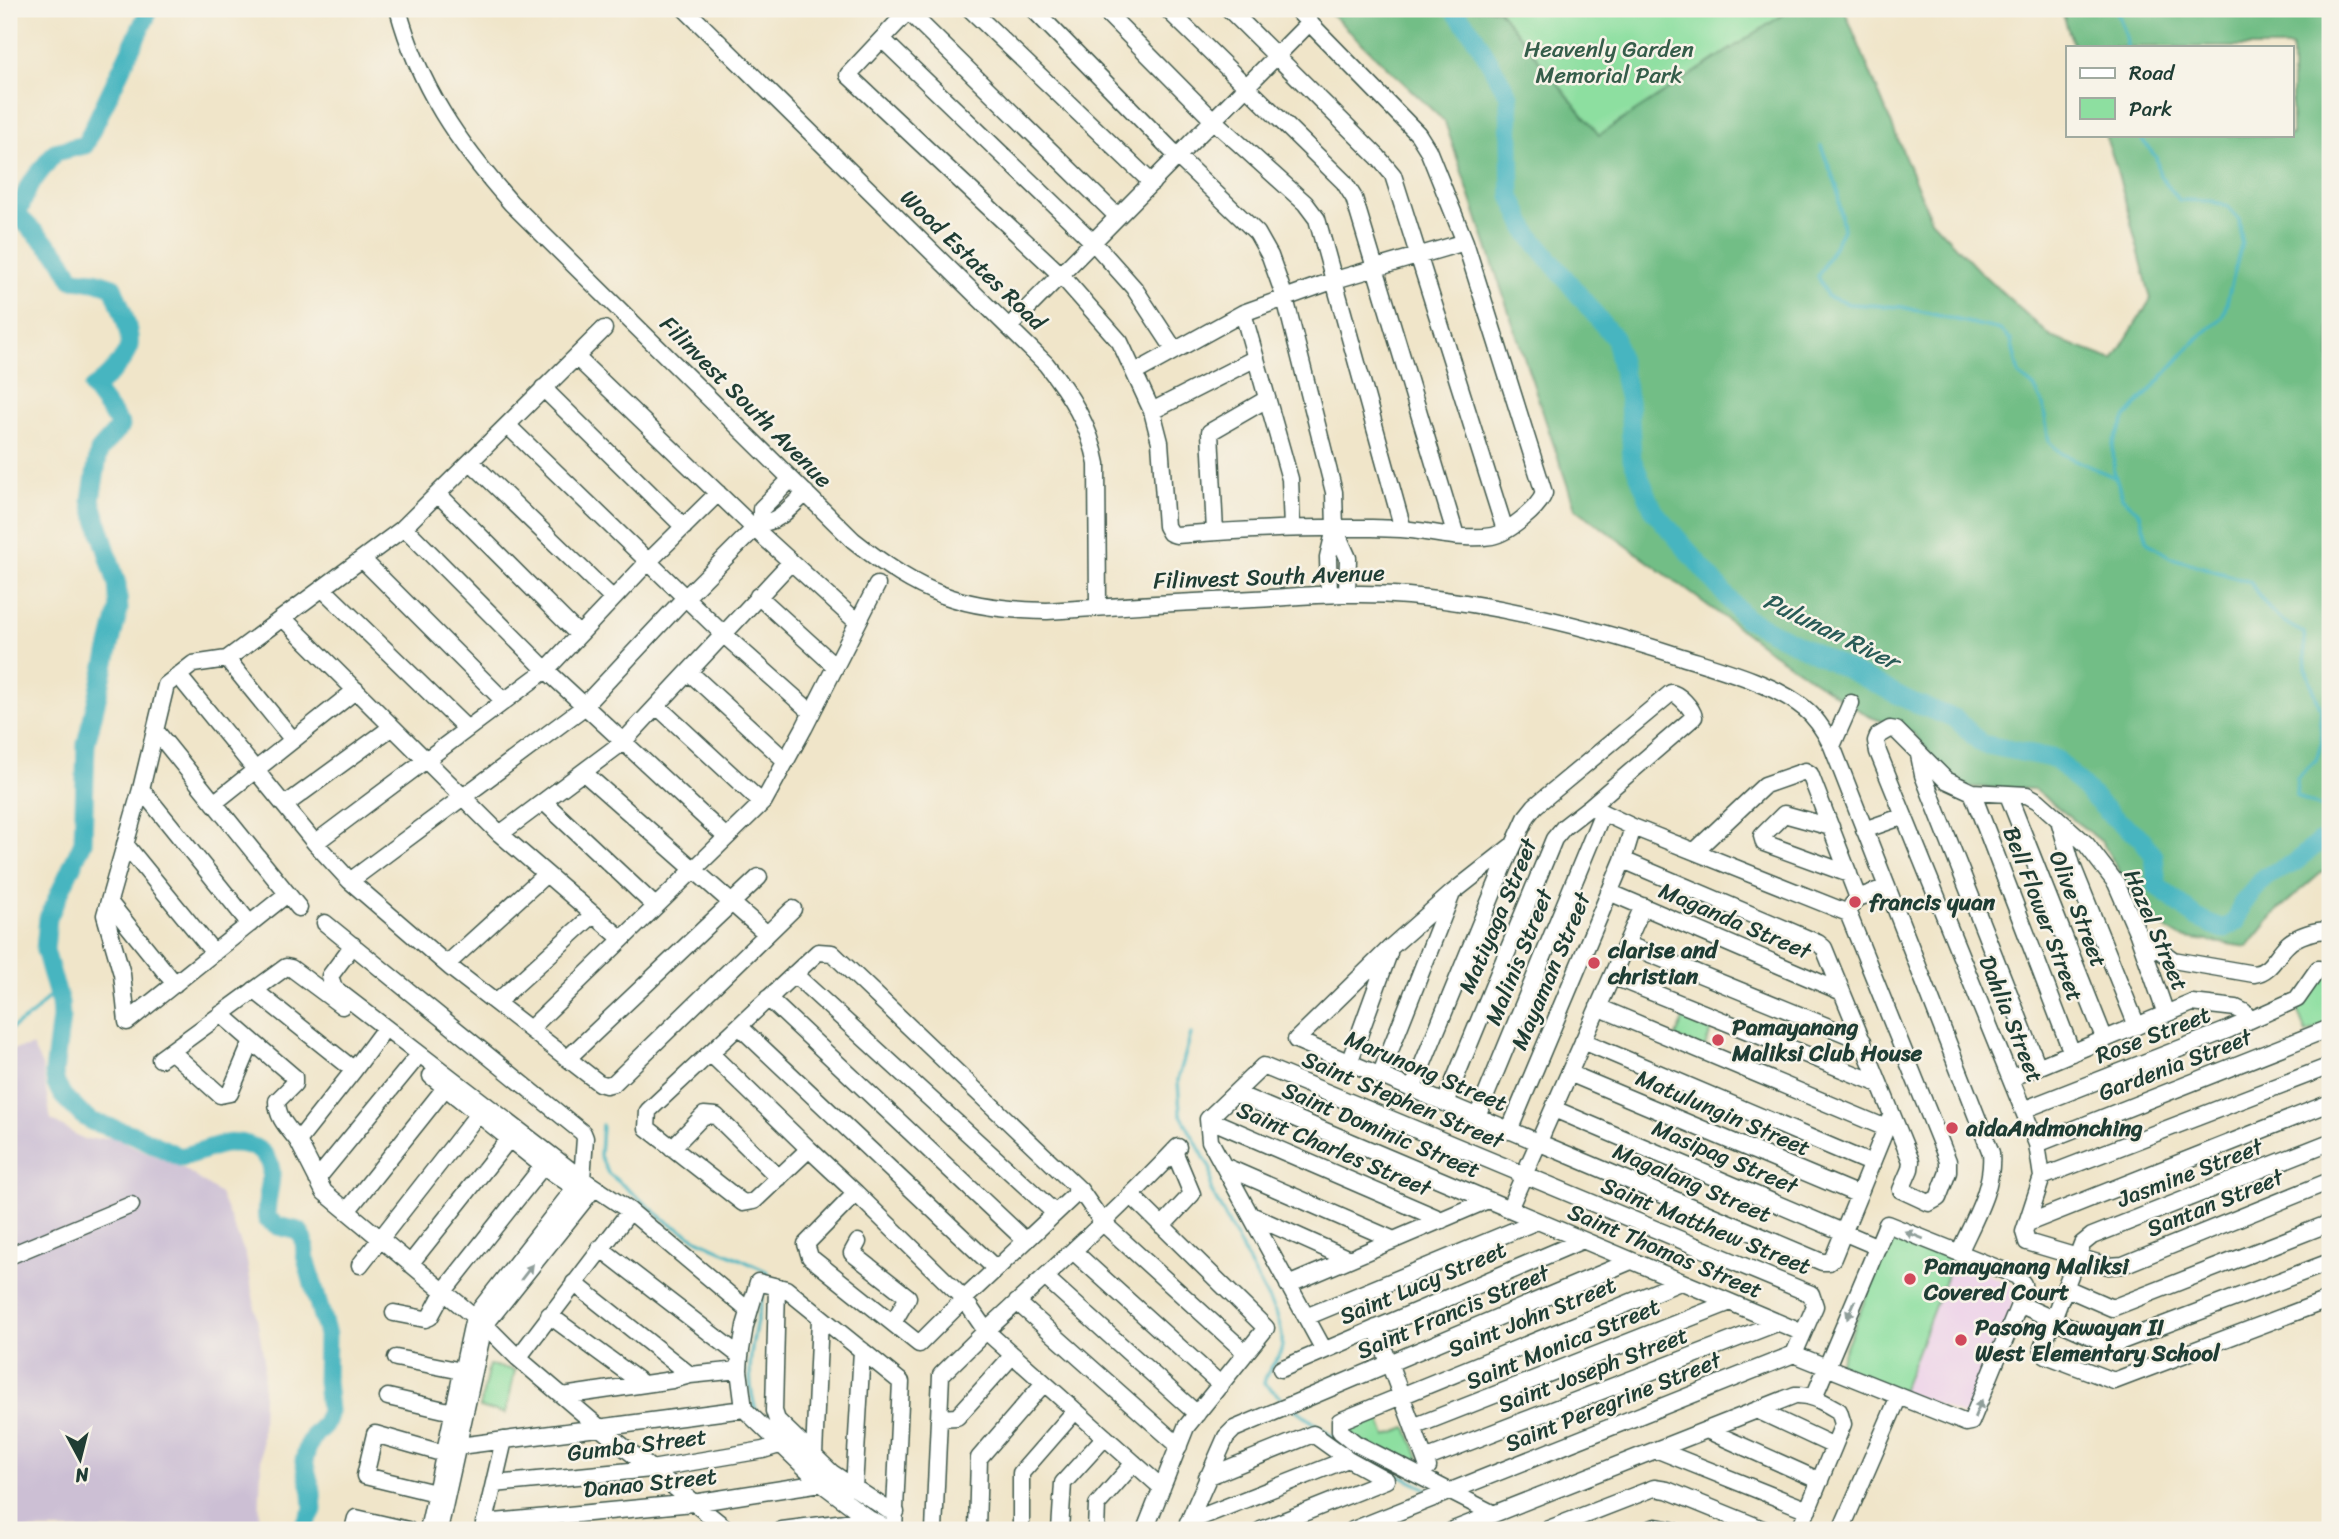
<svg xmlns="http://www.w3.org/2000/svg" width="2339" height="1539" font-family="Sriracha,sans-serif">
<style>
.built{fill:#edd1e9}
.industrial{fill:#ccbfd4}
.green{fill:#8ddfa0;stroke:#568e6a;stroke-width:2}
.forest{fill:#72be86;stroke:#487e5d;stroke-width:2}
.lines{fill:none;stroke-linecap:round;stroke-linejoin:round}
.stream{stroke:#46b5c0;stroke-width:3.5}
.river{stroke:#46b5c0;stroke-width:19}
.minor-casing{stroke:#3e564a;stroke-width:19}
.minor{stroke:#fff;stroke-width:16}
.oneway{fill:#8f9e9a}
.poi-dot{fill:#d1495b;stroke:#f7f3e8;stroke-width:2.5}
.labels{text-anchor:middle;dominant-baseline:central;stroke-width:5;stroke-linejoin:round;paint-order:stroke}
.park-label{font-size:23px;fill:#355d4a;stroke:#f7f3e8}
.street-label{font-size:23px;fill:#1f3d34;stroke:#f7f3e8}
.poi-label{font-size:23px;font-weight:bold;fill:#1f3d34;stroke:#f7f3e8;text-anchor:start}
.water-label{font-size:24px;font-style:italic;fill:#295b57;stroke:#f7f3e8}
</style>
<rect width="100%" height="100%" fill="#f7f3e8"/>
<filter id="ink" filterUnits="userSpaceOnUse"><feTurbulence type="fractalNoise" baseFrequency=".0143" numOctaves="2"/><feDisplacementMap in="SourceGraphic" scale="14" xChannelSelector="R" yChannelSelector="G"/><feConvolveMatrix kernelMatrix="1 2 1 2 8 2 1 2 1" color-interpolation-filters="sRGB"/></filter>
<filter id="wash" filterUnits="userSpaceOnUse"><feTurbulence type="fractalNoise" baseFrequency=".00686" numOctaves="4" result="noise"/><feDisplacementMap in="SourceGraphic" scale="28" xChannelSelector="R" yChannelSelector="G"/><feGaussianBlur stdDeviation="1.57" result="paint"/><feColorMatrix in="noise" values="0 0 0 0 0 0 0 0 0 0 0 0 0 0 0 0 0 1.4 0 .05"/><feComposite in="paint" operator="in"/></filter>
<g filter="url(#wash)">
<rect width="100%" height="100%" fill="#f0e5c9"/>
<path class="built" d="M1953,1259L2019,1288L1970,1418L1902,1391Z"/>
<path class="industrial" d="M32,1046L42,1066L51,1120L85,1140L113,1137L183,1168L220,1194L246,1256L264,1359L259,1530H9V1050Z"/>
<path class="green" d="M1498,9H1792L1599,136Z
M2330,976V1024L2306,1033L2296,1007C2306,995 2314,978 2330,976Z
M1686,1013L1714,1025L1704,1049L1675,1038Z
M1891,1235L1953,1259L1902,1391L1838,1366Z
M489,1365L515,1370L506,1413L480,1408Z
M1377,1412L1386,1436L1407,1428L1419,1457L1418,1462L1414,1464L1354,1438L1347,1427L1349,1423Z"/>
<path class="forest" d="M1326,9H1498L1599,135L1792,9H1844L1931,220L1978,270L2051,337L2113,360L2151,299L2116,166L2105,135H2292V47H2074L2061,9H2330V871L2321,873L2277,911L2248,947L2180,937L2146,917L2102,842L2034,789L1967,787L1946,773L1913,733L1868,716L1774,654L1575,508L1445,122Z"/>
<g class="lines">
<path class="stream" d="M2116,9L2126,35L2127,47
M2138,135L2156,157L2160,176L2179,200L2211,201L2227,206L2239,219L2242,242L2223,317L2198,338L2126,417L2113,444L2114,471L2122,497L2140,514L2148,543L2173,558L2250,582C2266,608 2276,620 2304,633L2306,670L2321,709L2320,722L2322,742L2316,760L2297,778L2296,796L2329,811L2330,819
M1821,146L1837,187L1843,230L1818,276L1827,296L1849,304L1902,307L2000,330L2011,340L2019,375L2034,387L2043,404L2049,442L2062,454L2116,478
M9,1030L33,1014L55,990
M1191,1034L1178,1080L1180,1113L1211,1170V1190L1277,1316C1281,1329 1286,1344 1278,1357C1273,1366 1266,1372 1264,1383L1285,1401
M602,1125L600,1156L608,1173L669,1223L699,1240L768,1272L766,1279
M1294,1408L1355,1454L1433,1492
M757,1413C742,1372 755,1330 764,1290
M849,1494L890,1520
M1485,1522L1490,1530"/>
<path class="river" d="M146,9V17L85,145L55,152L29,186L17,215L59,256L72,279L95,281L113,287C118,300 132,332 129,346C126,360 104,381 93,388L121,426L99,451L91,500L117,584L119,609L86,744L83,842L48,918L45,950L60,1003L61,1017L54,1073L56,1084L63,1096L82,1115L93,1122L135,1135L180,1157C207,1152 233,1132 260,1151C265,1155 270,1162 271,1170C272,1187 264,1203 267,1219L278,1226L299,1231L304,1240L305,1255L327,1335L326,1381L329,1411L325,1424L315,1434L308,1446L304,1461L312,1492L313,1510L302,1530
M1453,9L1474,35L1509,96L1511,196L1528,233L1615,339L1629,401L1632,459L1654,511L1745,618L1914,703L1956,719L1982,744L2056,759L2112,816L2142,839L2154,856L2157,886L2197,918L2223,929L2236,922L2242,904L2265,877L2294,863L2319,842L2330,843"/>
</g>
</g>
<g filter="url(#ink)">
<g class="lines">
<g class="minor-casing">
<path id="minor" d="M398,9C419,87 458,143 511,203L853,540C921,594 960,609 1047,611C1116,606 1185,602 1254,599C1305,596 1356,591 1408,596C1501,604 1593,628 1682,657C1720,669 1773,683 1804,708C1817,718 1825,732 1832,746L1991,1153C1994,1188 1973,1221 1959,1253
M685,9L1046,364C1070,394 1090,426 1097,464L1098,607
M910,9L848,75L1061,275L1120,342L1152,411L1160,442L1166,526L1170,533L1176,535C1251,529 1326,526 1401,529C1431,531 1462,541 1492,536C1508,533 1539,508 1544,493L1465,242L1428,150L1418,134L1296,9
M970,9L1152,183
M1033,9L1177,156L1257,233L1270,256L1285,298L1334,492L1335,529L1328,557L1329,594
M1103,9L1213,120L1305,203L1317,219L1403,529
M1167,9L1344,182L1354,198L1456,536
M1229,9L1378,157L1393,175L1505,530
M908,11L1117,216
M882,39L1093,242L1134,288L1174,349
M1243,313L1290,479L1292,528
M1009,327L1310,22
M576,357L754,528L857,622
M1136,372L1243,313L1335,280L1465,242
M543,388L684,527
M1152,411L1256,358
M507,425L723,634L812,713
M471,462L613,599
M791,479L761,509V522C777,525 794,503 806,493
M438,494L579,635
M404,527L546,670L726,837
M1335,529L1348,558L1347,594
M1215,532L1210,432L1267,399
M362,559L504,701
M323,589L467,729
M758,596L835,666
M284,619L500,834L622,939
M227,659L293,740
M689,672L786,761
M178,675L315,843L350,881L451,968L599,1083L606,1085L614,1083L793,909
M657,706L762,803
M156,731L299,908
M1832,746L1851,703
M1919,755L1923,775L2038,1067
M583,772L767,934
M141,789L250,924
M1972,792L2072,1053
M2008,795L2105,1040
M544,802L655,906
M214,803L356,690
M285,805L392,727
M1595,809L1633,827L1848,913
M2059,820L2072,865L2137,1026
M1831,827L1784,814L1762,836L1764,843L1849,874
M1864,830L1904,816
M500,834L623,742L791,562
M315,843L546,670L647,563L718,493
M125,844L214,953
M1513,845L1452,893L1391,947L1296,1040L1822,1262H1829L1833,1258L1891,1116
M1695,851L1765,785L1805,771L1810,774L1858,898
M1623,860L1818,943L1824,948L1911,1161L1910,1169L1901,1190L1929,1203L1938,1198L1948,1172V1161L1848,913
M350,881L580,710L681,602L761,522
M1609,892L1842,992
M109,902L175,984
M1852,905L1858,898L1887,887
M325,923L583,1133L585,1138L582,1179L630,1211
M2140,936L2173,960L2254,974C2271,972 2276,955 2287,945C2297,935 2316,930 2330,930
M1626,944L1863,1041
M353,945L330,976L334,988L582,1179L474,1317L428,1530
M447,964L546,874
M794,974L1055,1213
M1612,976L1879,1084
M768,998L1026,1241
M497,1002L593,915
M1598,1007L1886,1128
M2166,1014L2138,934L2116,883L2086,844L2038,801L2027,795L1972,792L1946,780L1896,730L1890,729L1878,736L1876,741L1878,752L2037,1144L2042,1177L2024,1232L2027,1242L2108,1266L2123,1265L2330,1181
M127,1022L122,974L105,915L141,789L166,685L193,664L227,659L401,530L604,329
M127,1022L287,894
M739,1026L996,1269
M531,1028L764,801L804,728L877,585
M252,1041L294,1077V1084L277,1101C277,1118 288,1128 298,1141L354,1070L254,990
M1583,1041L1872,1164
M171,1051L220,1095L230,1093L252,1041L221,1014
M710,1053L809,1149
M568,1058L759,877
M160,1059L286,967L291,968L342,1006
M1349,1063L1389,953
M354,1070L380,1035
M1569,1073L1859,1195
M431,1076L543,1166L587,1196
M1380,1076L1451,896
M2011,1078L2192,1003L2236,1008L2244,1012L2250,1020
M1412,1090L1504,866L1527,816L1535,806L1671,693C1679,694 1692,708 1694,717L1591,806L1564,827L1554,839L1445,1103
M1235,1093L1803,1333
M1554,1109L1878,1247
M2023,1110L2230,1029L2297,999L2318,969L2330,970
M1477,1117L1602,814
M1208,1119L1442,1220
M1509,1131L1623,860L1633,827
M298,1141L324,1192L489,1329L518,1358L600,1428L728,1530
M2330,1142L2092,1236L2082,1244L2042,1348L2046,1355L2114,1381L2330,1299
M2037,1144L2330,1028
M1178,1147C1117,1212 1051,1271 986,1331L964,1299L919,1344L810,1257L806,1244L856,1193L964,1299L1080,1190L1103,1223L1246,1353
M672,1148L704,1115L716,1116L779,1178
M1224,1166L1394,1240
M2042,1177L2330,1066
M317,1179L413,1062
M856,1193L809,1149L754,1201L743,1203L647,1128L648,1111L818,952L832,953L1080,1190
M1132,1196L1266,1328L1186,1427L1145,1530
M1509,1209L1643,906
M347,1211L445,1088
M1251,1215L1349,1259
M2028,1223L2330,1103
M1162,1226L1192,1194L1174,1151
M858,1242L852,1253L908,1297L893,1323
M600,1248L740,1356
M1073,1251L1221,1385
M9,1256L131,1205
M410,1264L509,1139
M360,1265L478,1114
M1045,1277L1197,1414
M1288,1285L1488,1200
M777,1287L774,1411L777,1420L832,1473L888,1510L896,1512
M2066,1288L2112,1308L2330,1223
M1017,1302L1179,1446
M2019,1304L2106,1343H2116L2330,1262
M394,1313L425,1319L430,1317L444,1291L543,1166
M549,1315L643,1384
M1306,1317L1537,1221
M1376,1328L1428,1467
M1324,1350L1210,1141L1208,1119L1263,1066L1811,1294L1815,1306L1794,1354
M1794,1354L1966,1423L1971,1422L2024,1293L2023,1284L2017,1276L1887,1224C1863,1282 1838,1340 1814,1397
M396,1358L462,1371
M518,1358L630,1211L749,1311
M1281,1369L1583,1240
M690,1375L739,1370
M563,1396L672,1380L690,1375L574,1283
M388,1397L453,1412
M1759,1411L1834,1446
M939,1418L957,1417L1013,1355
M1413,1427L1728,1303
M1709,1431L1820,1481
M459,1446L744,1409
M1658,1450L1808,1510
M814,1455L820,1318
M1425,1459L1777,1323
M1207,1477L1313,1434L1348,1459L1386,1480
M494,1484L651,1469L763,1450L779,1445L792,1435
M854,1488L862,1350
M435,1493L365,1476L375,1434L445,1454
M1494,1514L1355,1443L1340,1431V1421L1680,1282
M1188,1522L1348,1459
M484,1523L693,1503L821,1483
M353,1530L356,1518L408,1530
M439,1530L484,1326L594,1188
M483,1530L504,1440
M782,1530L869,1519
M891,1530L869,1519L821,1483L744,1409L739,1370L740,1356L745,1326L758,1282L786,1289L901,1382L894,1530
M934,1530L941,1375L986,1331L1162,1488
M977,1530L979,1458L1044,1383
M1021,1530V1473L1075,1411
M1060,1530L1063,1483L1105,1437
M1096,1530L1097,1505L1134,1463
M1185,1530L1226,1437L1234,1429L1631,1261
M1261,1530L1386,1480
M1353,1530L1794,1354
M1453,1530L1795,1395C1812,1394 1825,1403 1839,1411L1843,1424L1801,1526
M1546,1530L1654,1488L1667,1490L1765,1530
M1648,1530L1656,1527L1672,1530
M1841,1530L1899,1396"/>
</g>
<use href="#minor" class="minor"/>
</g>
<defs><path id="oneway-solid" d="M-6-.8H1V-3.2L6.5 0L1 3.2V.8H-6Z" transform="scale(1.75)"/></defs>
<g class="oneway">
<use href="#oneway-solid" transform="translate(1914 1235) rotate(-158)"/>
<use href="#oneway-solid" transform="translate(527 1272) rotate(-52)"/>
<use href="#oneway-solid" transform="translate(1851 1310) rotate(113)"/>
<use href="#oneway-solid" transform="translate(1978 1409) rotate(-67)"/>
</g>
</g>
<g class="poi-dot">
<circle cx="1855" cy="902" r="7"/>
<circle cx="1594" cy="963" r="7"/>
<circle cx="1718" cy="1040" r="7"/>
<circle cx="1952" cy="1128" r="7"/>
<circle cx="1910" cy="1279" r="7"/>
<circle cx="1961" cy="1340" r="7"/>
</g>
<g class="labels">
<g class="park-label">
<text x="1609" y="49">Heavenly Garden<tspan x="1609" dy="26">Memorial Park</tspan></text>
</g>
<g class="street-label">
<text transform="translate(973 260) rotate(44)">Wood Estates Road</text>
<text transform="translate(746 402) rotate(45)">Filinvest South Avenue</text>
<text transform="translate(1269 577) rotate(-2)">Filinvest South Avenue</text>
<text transform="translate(2078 909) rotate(69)">Olive Street</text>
<text transform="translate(2043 914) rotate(69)">Bell Flower Street</text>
<text transform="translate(1498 916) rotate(-67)">Matiyaga Street</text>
<text transform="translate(1735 921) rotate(23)">Maganda Street</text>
<text transform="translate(2156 930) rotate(67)">Hazel Street</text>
<text transform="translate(1519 957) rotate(-68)">Malinis Street</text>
<text transform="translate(1551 971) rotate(-67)">Mayaman Street</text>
<text transform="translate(2011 1019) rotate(68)">Dahlia Street</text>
<text transform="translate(2153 1035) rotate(-21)">Rose Street</text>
<text transform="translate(2175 1065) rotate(-21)">Gardenia Street</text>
<text transform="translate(1426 1071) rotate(23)">Marunong Street</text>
<text transform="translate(1403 1100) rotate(23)">Saint Stephen Street</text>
<text transform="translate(1723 1113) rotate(23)">Matulungin Street</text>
<text transform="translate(1381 1130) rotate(23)">Saint Dominic Street</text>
<text transform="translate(1334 1149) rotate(23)">Saint Charles Street</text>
<text transform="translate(1725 1157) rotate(23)">Masipag Street</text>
<text transform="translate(2190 1173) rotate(-21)">Jasmine Street</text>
<text transform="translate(1692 1183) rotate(23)">Magalang Street</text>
<text transform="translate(2215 1203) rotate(-22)">Santan Street</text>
<text transform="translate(1706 1226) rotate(22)">Saint Matthew Street</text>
<text transform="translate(1665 1251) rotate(23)">Saint Thomas Street</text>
<text transform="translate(1423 1283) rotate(-23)">Saint Lucy Street</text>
<text transform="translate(1453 1312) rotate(-23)">Saint Francis Street</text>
<text transform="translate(1532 1317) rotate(-22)">Saint John Street</text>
<text transform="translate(1563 1344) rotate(-22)">Saint Monica Street</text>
<text transform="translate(1593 1370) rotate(-21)">Saint Joseph Street</text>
<text transform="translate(1613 1402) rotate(-22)">Saint Peregrine Street</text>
<text transform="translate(637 1445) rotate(-7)">Gumba Street</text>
<text transform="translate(650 1483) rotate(-6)">Danao Street</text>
</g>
<g class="poi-label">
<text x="1869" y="902">francis yuan</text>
<text x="1608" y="950">clarise and<tspan x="1608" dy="26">christian</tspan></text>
<text x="1732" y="1027">Pamayanang<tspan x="1732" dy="26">Maliksi Club House</tspan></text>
<text x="1966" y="1128">aidaAndmonching</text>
<text x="1924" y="1266">Pamayanang Maliksi<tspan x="1924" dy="26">Covered Court</tspan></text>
<text x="1975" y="1327">Pasong Kawayan II<tspan x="1975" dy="26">West Elementary School</tspan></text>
</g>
<g class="water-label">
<text transform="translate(1831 631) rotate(26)">Pulunan River</text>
</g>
</g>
<rect width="2339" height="1539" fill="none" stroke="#f7f3e8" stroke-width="35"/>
<rect x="2066" y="46" width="228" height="91" fill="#f7f3e8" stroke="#a1aaa0" stroke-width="2"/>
<rect x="2080" y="68" width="35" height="10" fill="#ffffff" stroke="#a1aaa0" stroke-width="2"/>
<text x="2129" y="80" font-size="21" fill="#1f3d34">Road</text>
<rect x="2080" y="98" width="35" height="21" fill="#8ddfa0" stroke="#a1aaa0" stroke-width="2"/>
<text x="2129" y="116" font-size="21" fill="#1f3d34">Park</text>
<g transform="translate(80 1459) rotate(173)" stroke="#f7f3e8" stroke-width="5" paint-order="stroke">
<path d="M0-5L12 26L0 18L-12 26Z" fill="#1f3d34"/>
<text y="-10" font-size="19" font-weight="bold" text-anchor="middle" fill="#1f3d34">N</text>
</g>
</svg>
